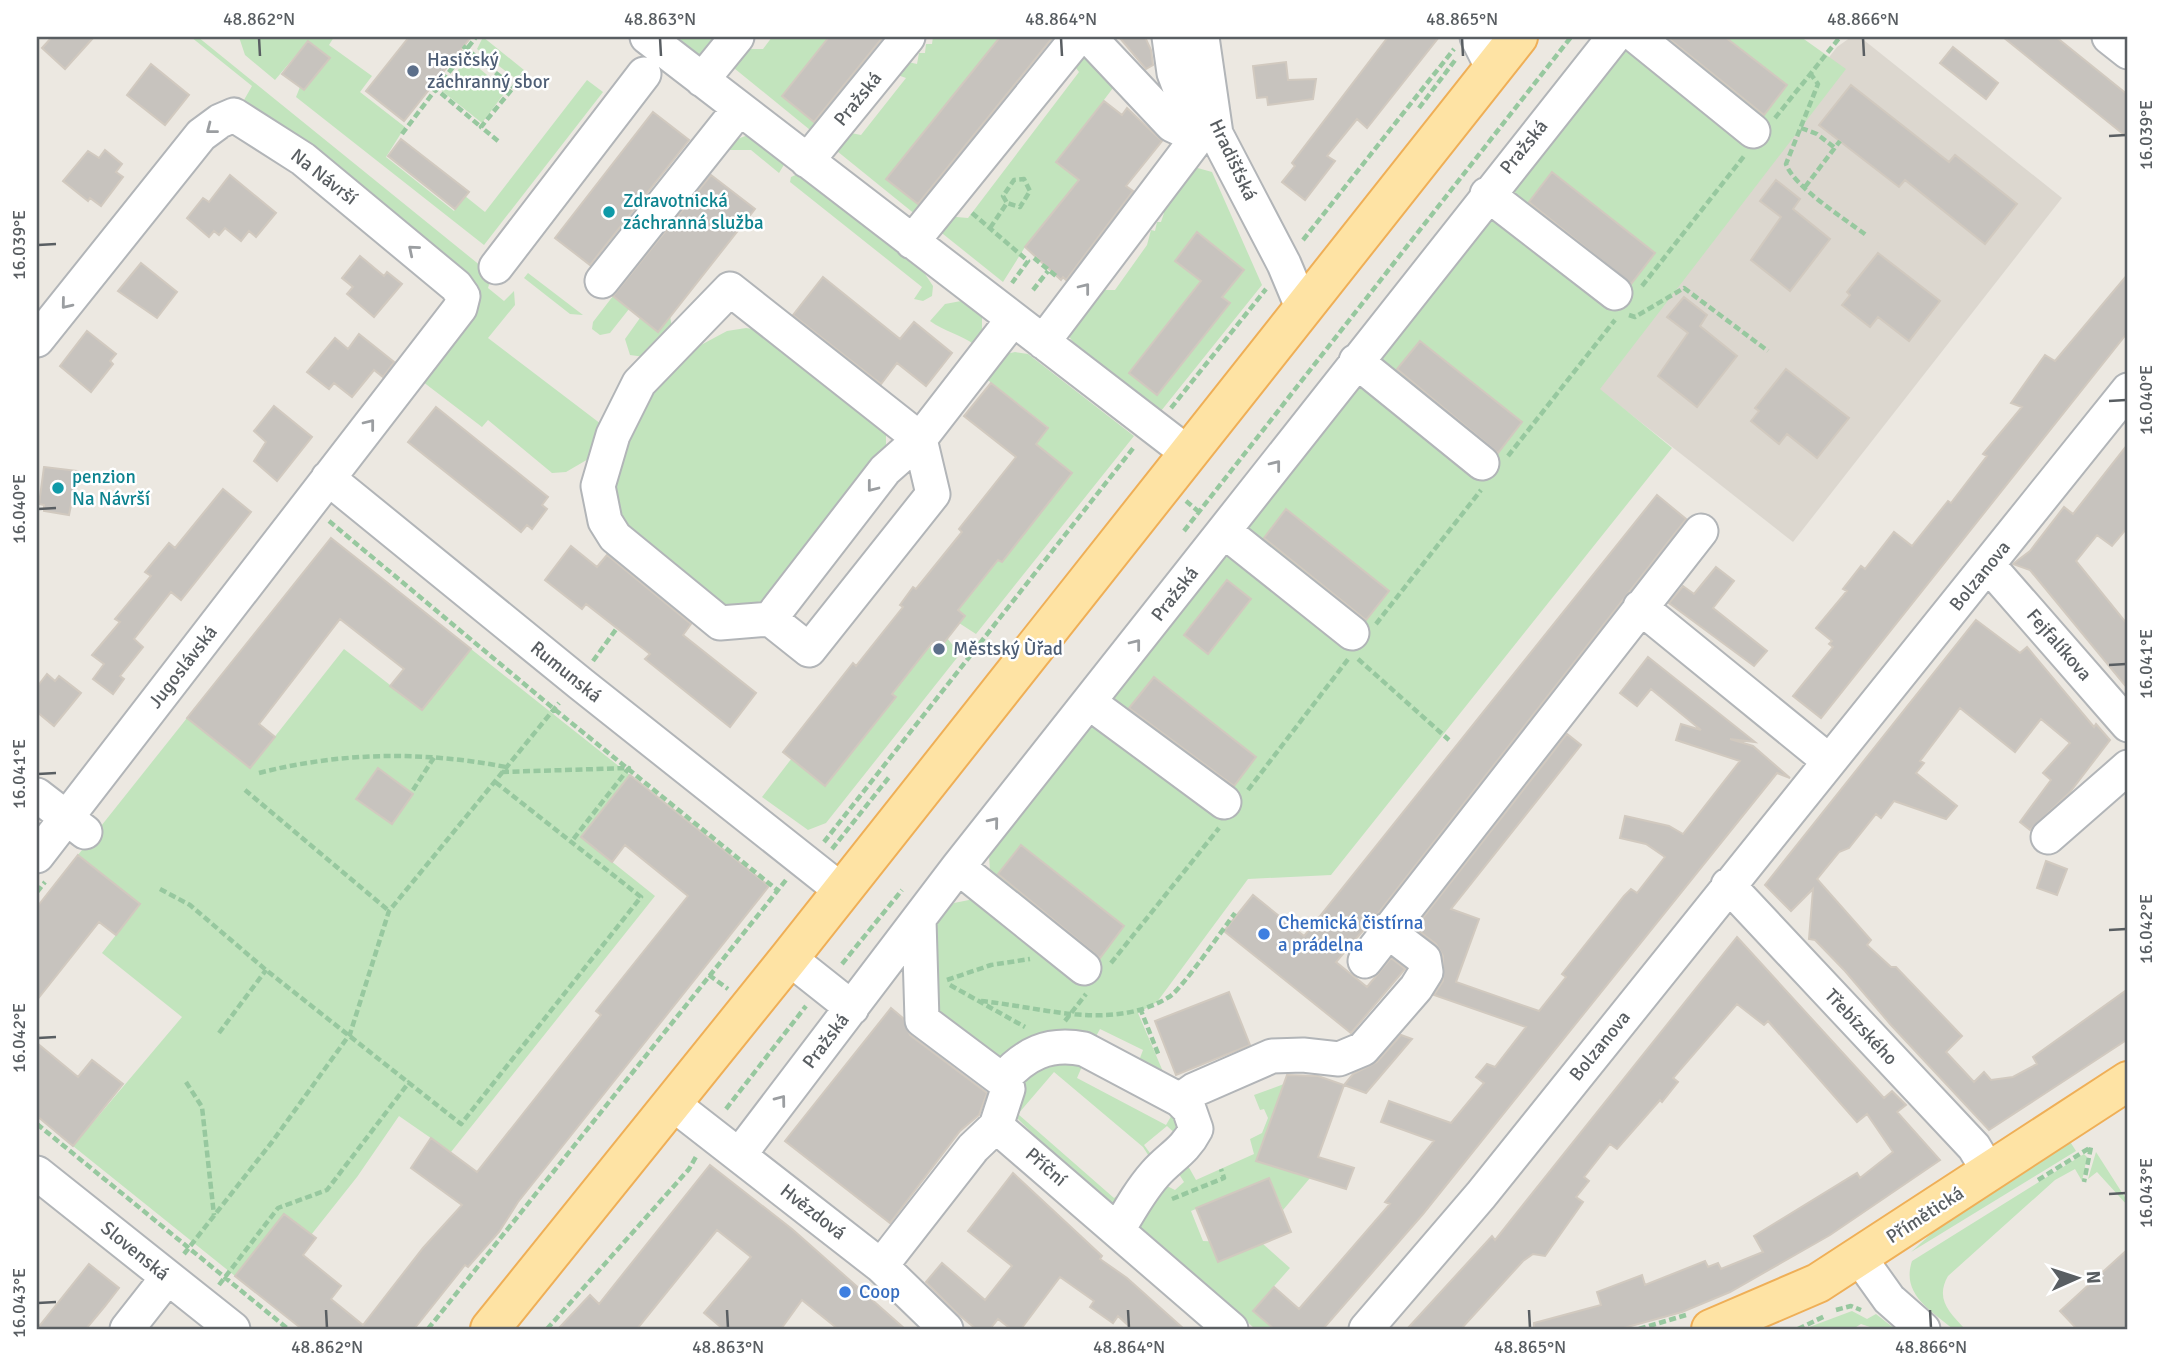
<svg xmlns="http://www.w3.org/2000/svg" width="2165" height="1366" font-family="Signika,sans-serif">
<style>
.education{fill:#dcd7cf}
.green{fill:#c2e4bd;fill-rule:evenodd}
.building{fill:#c7c3be;stroke:#d1c9bf;stroke-width:2}
.lines{fill:none;stroke-linecap:round;stroke-linejoin:round}
.minor-casing{stroke:#b2b5b8;stroke-width:37}
.major-casing{stroke:#efaf57;stroke-width:42}
.path{stroke:#97c89f;stroke-width:4.5;stroke-dasharray:7 3.5;stroke-linecap:butt}
.minor{stroke:#fff;stroke-width:33}
.major{stroke:#fee3a4;stroke-width:38}
.oneway{stroke:#9b9ea1}
.ticks{fill:none;stroke:#595e62;stroke-width:2.5}
.service-dot{fill:#5c6f8a;stroke:#fff;stroke-width:2.5}
.culture-dot{fill:#0f9aa8;stroke:#fff;stroke-width:2.5}
.shop-dot{fill:#3f7fe0;stroke:#fff;stroke-width:2.5}
.labels{text-anchor:middle;dominant-baseline:central;stroke-width:5;stroke-linejoin:round;paint-order:stroke}
.service-label{font-size:19px;fill:#4e5e75;stroke:#fff;text-anchor:start}
.street-label{font-size:19px;fill:#595e62;stroke:#fff}
.culture-label{font-size:19px;fill:#0d838f;stroke:#fff;text-anchor:start}
.shop-label{font-size:19px;fill:#366cbe;stroke:#fff;text-anchor:start}
.neatline{fill:none;stroke:#595e62;stroke-width:2.5}
.ticks-label{font-size:18px;text-anchor:middle;fill:#595e62}
</style>
<rect width="100%" height="100%" fill="#ece8e1"/>
<path class="education" d="M1851,37H1860L2062,198L1793,542L1582,376L1837,47Z"/>
<path class="green" d="M191,37H198L492,275L488,288L504,301L514,291L515,305L488,338L601,424L590,458L566,472L552,473L488,420L482,427L414,375L479,295L293,146L244,100L252,86Z
M239,37H334L329,45L372,76L360,92L405,127L386,157L454,211L465,196L485,212L587,80L603,92L484,245L296,97L300,87L304,90L329,57L308,41L275,80L245,55Z
M483,37L524,70L516,79L477,49Z
M678,37H707L712,40L714,37H729L707,65Z
M772,37H829L783,96L815,122L834,99L842,106L815,134L729,64L739,49H763Z
M933,37H1000L887,179L919,205L938,182L946,189L916,215L832,147L841,131L861,135L906,78L889,72L899,60L917,64L919,53H925L926,44H932Z
M1648,37H1801L1846,69L1600,389L1672,448L1331,875L1248,879L1157,1002L1138,1013L1167,1081L1137,1066L1143,1050L1100,1029L1093,1042L1001,1062L938,1023L934,925L954,903L974,899L991,885L988,841L1082,725L1098,718L1231,800L1115,700V692L1215,557L1249,532L1248,521L1340,395L1382,371L1380,354L1477,224L1515,200V185L1623,50L1631,49Z
M1079,46L1116,84L1057,162L1081,181L1025,247L1003,282L938,230L945,216L968,218L1079,72L1069,59Z
M467,58L506,91L482,123L442,91Z
M748,135L785,163L779,173L751,150H729L732,141Z
M1194,167L1212,172L1262,285L1161,411L1075,345L1066,332L1098,290H1115L1147,245L1151,230L1155,231L1157,222H1161L1164,213L1159,209ZM1197,233L1222,297L1229,303L1157,395L1201,281L1175,261Z
M800,173L921,268L933,286L932,296L923,301L914,299L922,287L790,182L791,177Z
M528,273L583,315L570,314L524,278Z
M613,296L629,309L610,333L600,335L592,329L593,322Z
M961,301L982,317V334L975,345C960,334 945,332 930,321L945,304Z
M670,316L673,334L645,357L630,355L625,339L640,318L657,331Z
M746,328L765,331L886,432V454L767,605L728,608L631,533L614,508L617,447L649,389L686,353L727,331Z
M1015,352L1028,354L1134,436L976,634L959,623L965,616L958,610L986,575L995,557L1002,561L1072,473L1036,444L1048,427L980,374L1002,355Z
M947,638L960,654L826,823L808,830L762,797L792,758L826,785L895,697L889,691C908,675 923,645 947,638Z
M344,649L422,710L471,649L630,775L581,837L655,896L451,1152L399,1116L357,1177L311,1235L284,1214L235,1276L73,1146L182,1017L102,953L140,904L78,855L187,718L250,768Z
M1047,1060L1083,1064L1077,1078L1166,1125L1173,1113L1180,1115L1178,1136L1167,1126L1144,1145L1153,1157L1152,1161L1143,1147L1054,1072L1018,1114L1114,1198L1125,1189L1115,1208L1030,1139L1034,1135L1015,1116L1025,1078Z
M1284,1084L1256,1161L1310,1178L1283,1210L1269,1178L1191,1211L1203,1241L1263,1244L1290,1268L1253,1310L1274,1329H1255L1227,1303L1222,1306L1142,1237L1136,1223L1165,1185L1175,1190L1184,1182L1177,1171L1187,1164L1196,1180L1254,1154L1250,1139L1262,1133L1268,1118L1264,1109L1260,1110L1254,1095Z
M2069,1140L2076,1151L1911,1252L1951,1216Z
M2096,1152L2128,1202V1206L2097,1172L2088,1179Z
M2084,1154L2087,1157L2082,1181L2075,1169L2055,1180L1948,1276C1935,1299 1949,1312 1965,1329H1953C1930,1310 1901,1294 1912,1261Z
M1852,1311L1867,1319L1876,1314L1895,1329H1876L1861,1324L1853,1329H1804Z"/>
<path class="building" d="M52,37H94L65,69L42,48Z
M409,37H471L404,121L366,91Z
M829,37H883L814,122L782,96Z
M1000,37H1053L918,204L886,179Z
M1119,37H1145L1151,50L1153,65L1146,69Z
M1388,37H1439L1367,128L1357,119L1327,156L1335,161L1305,200L1282,182L1295,166L1292,163Z
M1667,37H1725L1787,85L1764,115Z
M2003,37H2056L2128,95V138Z
M308,41L330,58L304,90L282,74Z
M1953,47L1998,83L1986,99L1940,63Z
M1286,62L1288,80L1316,79L1313,99L1268,105L1267,97L1257,98L1253,66Z
M151,64L189,95L165,125L127,95Z
M1851,85L1949,162L1955,155L2017,204L1985,244L1905,180L1899,187L1819,125Z
M1104,101L1122,115L1127,108L1162,141L1126,186L1133,191L1066,280L1063,277L1061,280L1025,247L1079,180L1056,162Z
M653,112L689,140L590,265L555,238Z
M401,139L469,192L455,209L388,156Z
M105,150L122,164L116,172L123,177L101,206L90,198L88,201L63,181L88,151L99,158Z
M1552,172L1655,253L1631,284L1529,202Z
M230,175L276,213L256,237L249,231L241,241L225,228L219,235L214,231L209,237L187,218L203,198L209,202Z
M711,175L755,209L658,332L613,296Z
M1776,180L1800,199L1793,209L1830,239L1790,291L1751,260L1781,217L1760,201Z
M1197,232L1244,270L1222,297L1230,303L1157,395L1129,373L1201,281L1175,261Z
M1878,253L1940,301L1909,341L1878,317L1870,327L1842,305L1850,295L1847,292Z
M360,256L384,276L387,272L402,284L374,317L347,294L353,287L342,278Z
M141,263L177,292L157,318L118,291Z
M2128,274V332L1821,718L1793,696L1833,647L1829,644L1832,641L1816,628L1847,591L1843,589L1861,566L1865,569L1894,532L1912,546L1948,501L1951,503L1987,456L1983,454L2022,407L2011,403L2045,355L2055,361Z
M823,277L900,339L914,322L952,353L926,386L897,363L881,384L793,315Z
M1684,297L1707,315L1700,326L1737,356L1697,407L1658,376L1688,333L1667,317Z
M87,331L116,354L110,361L113,364L91,392L60,366Z
M359,334L394,362L383,377L374,370L352,397L334,383L329,389L307,372L335,338L348,349Z
M1420,341L1522,422L1498,453L1397,369Z
M1786,369L1849,418L1817,458L1787,434L1779,444L1751,421L1759,411L1755,408Z
M991,383L1048,428L1036,444L1072,473L1002,562L998,560L958,610L965,616L939,649L932,643L892,694L896,697L825,786L783,752L853,663L856,666L903,607L900,605L913,587L916,589L962,532L959,529L1016,457L964,416Z
M274,406L312,437L277,481L254,461L266,442L254,431Z
M436,407L548,497L542,505L547,509L532,529L527,525L521,532L408,442Z
M2128,444V527L2112,546L2097,535L2076,561L2128,625V689L2030,570L2013,564L2030,551L2064,507L2073,514Z
M44,467L78,471L69,515L44,511V505L39,504Z
M223,489L251,512L181,600L171,592L134,639L143,647L120,676L124,679L113,694L93,679L104,664L92,655L120,622L115,619L151,576L145,572L169,543L175,548Z
M1657,495L1686,519L1379,912L1336,962L1367,987L1391,958L1405,969L1351,1033L1224,931L1253,895L1304,936Z
M1286,509L1389,591L1366,620L1264,538Z
M331,538L471,649L422,710L390,686L404,669L340,619L259,724L275,737L250,768L187,718Z
M571,546L597,567L607,555L691,624L683,635L756,693L730,727L645,659L650,654L586,604L582,609L545,580Z
M1716,567L1734,581L1713,608L1767,651L1754,666L1669,603L1683,586L1694,594Z
M1227,580L1251,599L1208,654L1184,635Z
M1976,620L2020,653L2027,647L2094,727L2096,724L2110,740L2070,792L2030,830L2020,822L2051,780L2043,773L2070,743L2041,719L2015,752L1960,708L1920,761L1924,763L1916,773L1957,806L1946,819L1894,801L1881,818L1876,814L1849,848L1839,852L1817,879L1871,940L1867,945L1891,967H1896L1962,1036L1946,1052L1974,1082L1984,1072L1991,1080L2013,1077L2037,1064L2033,1057L2128,989V1039L1989,1130L1891,1025L1845,971L1815,940L1809,939L1813,889L1791,911L1765,885Z
M1648,657L1755,742L1730,739L1753,746L1790,778L1777,773L1423,1214L1323,1329H1274L1253,1311L1274,1287L1299,1309L1390,1204L1385,1202L1434,1141L1381,1122L1389,1101L1451,1123L1484,1083L1476,1077L1487,1064L1495,1067L1526,1027L1434,995L1443,981V956L1436,944L1415,928L1567,734L1581,745L1451,909L1479,919L1456,982L1539,1011L1566,977L1562,974L1624,896L1631,889L1637,893L1665,857L1646,844L1620,838L1625,816L1669,826L1683,834L1740,761L1676,740L1681,724L1701,730L1651,689L1637,706L1620,693Z
M47,674L55,681L59,676L81,693L54,726L37,712V687Z
M1154,677L1256,757L1234,786L1129,708Z
M378,768L413,794L392,824L356,799Z
M630,775L769,886L518,1202L499,1232L468,1267L465,1265L414,1329H302L235,1276L284,1214L316,1238L303,1255L341,1286L331,1299L363,1325L423,1248L462,1205L411,1168L431,1138L477,1172L601,1015L596,1011L688,896L625,845L612,862L581,837Z
M1021,845L1124,926L1100,958L998,874Z
M78,855L140,904L116,935L99,922L37,1000V907Z
M2046,861L2067,869L2057,895L2037,888Z
M1737,937L1884,1098L1892,1091L1906,1105L1897,1112L1940,1160L1830,1235L1730,1292L1682,1312L1620,1329H1534V1323L1601,1305L1597,1292L1642,1275L1645,1285L1705,1261L1708,1267L1718,1263L1721,1269L1763,1252L1754,1236L1857,1173L1860,1178L1893,1152L1867,1114L1857,1122L1768,1021L1764,1025L1737,1004L1673,1078L1678,1082L1662,1102L1660,1100L1617,1149L1610,1144L1584,1177L1589,1181L1576,1197L1583,1202L1545,1256L1533,1254L1523,1261L1461,1329H1407L1492,1236L1495,1240Z
M1229,992L1250,1045L1176,1075L1155,1021Z
M891,1008L903,1018L910,1035L987,1093L979,1115L960,1131L890,1223L785,1141Z
M1401,1035L1412,1039L1366,1093L1344,1085L1353,1074L1377,1062Z
M37,1043L78,1077L92,1060L123,1084L73,1146L37,1116Z
M1287,1075L1318,1076L1344,1085L1318,1157L1354,1168L1346,1189L1256,1161Z
M710,1165L792,1229L905,1329H838L802,1300L781,1329H723L704,1313L751,1257L717,1230L637,1329H558L590,1295L599,1304Z
M1013,1173L1102,1256L1100,1259L1127,1278L1184,1329H1132L1118,1316L1113,1323L1090,1307L1094,1301L1060,1277L1021,1329H1011L998,1319L990,1329H976L958,1314L926,1282L942,1263L985,1300L1012,1266L968,1231Z
M1269,1178L1291,1232L1218,1262L1196,1208Z
M2128,1249V1329H2077L2060,1311Z
M89,1264L119,1288L105,1306L86,1329H37Z"/>
<g class="lines">
<g class="minor-casing">
<path id="minor" d="M647,37L1189,454
M1089,37L1172,125L1198,137
M1169,37L1174,73L1198,137
M1202,37L1216,134L1284,264L1302,307
M1477,37L1493,69
M1637,37L1753,131
M2109,37L2128,52
M702,80L737,37
M807,161L908,37
M1487,194L1615,293
M912,242L1078,37
M496,267L644,74
M602,281L739,109
M730,289L920,439L933,494L809,650L770,619L720,623L615,537L605,521L598,486L613,435L639,383Z
M37,340L201,135L220,121L234,115L303,159L456,286L463,296L460,308L37,856
M1043,342L1198,137L1216,134
M1356,361L1482,463
M328,478L581,684L842,891
M1224,531L1352,633
M1989,566L2128,725
M1640,607L1829,761
M770,619L885,470L920,439L1013,319
M1090,703L1224,802
M37,795L85,832
M2048,837L2128,767
M958,867L1084,968
M1728,885L1974,1147L1989,1172
M789,958L852,1008
M1365,961L1701,531
M1002,1080C1025,1054 1048,1042 1084,1049L1180,1100L1189,1109L1196,1129C1184,1152 1171,1156 1155,1174C1140,1191 1129,1211 1118,1230
M1180,1100L1194,1090L1272,1056L1303,1055L1339,1059L1363,1049L1416,988L1426,972L1424,959L1386,930
M673,1104L881,1266L946,1329
M996,1126L1231,1329
M740,1154L958,867L1614,37
M37,1173L233,1329
M1859,1257L1889,1299L1923,1329
M881,1266L973,1148L996,1126L1008,1089L1002,1080L922,1020L919,920
M127,1329L167,1278
M1366,1329L1481,1195L2128,390"/>
</g>
<g class="major-casing">
<path id="major" d="M490,1329L789,958L1518,37
M1711,1329L1818,1283L2128,1081"/>
</g>
<path class="path" d="M463,46L513,87
M1810,73L1818,84L1786,164C1794,187 1845,219 1866,235
M436,89L476,37
M1419,108L1456,59
M1775,118L1840,37
M1801,128L1817,134L1835,148
M402,134L436,89L481,127
M498,141L481,127L526,72
M1805,187L1840,141
M972,213L1028,261L1012,283
M990,228L1007,203L1003,196L1014,180L1024,179L1030,191L1020,207L1007,203
M1303,240L1454,49
M1034,258L1056,276
M1642,286L1745,155
M1033,290L1048,271
M1629,315L1635,317L1684,288L1768,351
M1171,408L1266,289
M1508,456L1615,320
M1186,501L1199,512
M329,521L553,708L776,889
M1184,531L1571,37
M1376,624L1481,490
M1358,659L1449,740
M593,661L617,628
M502,772L629,768L571,842
M259,773C341,752 423,751 506,767
M245,790L389,911
M413,790L435,756
M1248,790L1349,658
M824,842L1134,447
M832,849L890,776
M160,889L190,905L266,970L461,1124L641,897L494,781
M37,892L45,882
M1111,963L1219,828
M842,964L902,890
M709,975L728,989
M947,980L991,965L1030,959
M950,985L1025,1027
M981,1001C1042,1007 1112,1032 1169,997C1182,989 1223,929 1235,913
M1140,1008L1159,1056
M1065,1021L1086,994
M219,1033L266,970
M186,1082L202,1107L214,1215
M726,1109L806,1006
M37,1124L288,1329
M2038,1180L2091,1147L2084,1182
M1172,1199L1224,1178L1221,1169
M184,1254L272,1142L350,1034L389,911L559,703
M219,1285L278,1208L327,1190L410,1081
M1836,1310L1851,1306L1861,1310
M428,1329L786,880
M547,1329L689,1169L697,1155
M1639,1329L1686,1315
M1798,1329L1825,1316"/>
<use href="#minor" class="minor"/>
<use href="#major" class="major"/>
</g>
<defs><path id="oneway-chevron" d="M-2-3.5L2.5 0L-2 3.5" fill="none" stroke-width="1.6" stroke-linecap="round" stroke-linejoin="round" transform="scale(1.75)"/></defs>
<g class="oneway">
<use href="#oneway-chevron" transform="translate(211 129) rotate(142)"/>
<use href="#oneway-chevron" transform="translate(413 250) rotate(-140)"/>
<use href="#oneway-chevron" transform="translate(1085 288) rotate(-52)"/>
<use href="#oneway-chevron" transform="translate(66 304) rotate(129)"/>
<use href="#oneway-chevron" transform="translate(370 424) rotate(-52)"/>
<use href="#oneway-chevron" transform="translate(1276 465) rotate(-52)"/>
<use href="#oneway-chevron" transform="translate(872 487) rotate(128)"/>
<use href="#oneway-chevron" transform="translate(1136 644) rotate(-52)"/>
<use href="#oneway-chevron" transform="translate(994 822) rotate(-51)"/>
<use href="#oneway-chevron" transform="translate(781 1100) rotate(-53)"/>
</g>
<path class="ticks" d="M259,38L260,56M660,38L661,56M1061,38L1062,56M1462,38L1463,56M1863,38L1864,56M2109,136L2126,135M38,245L56,244M2109,401L2126,400M38,509L56,508M2109,665L2126,664M38,774L56,773M2109,930L2126,929M38,1038L56,1037M2109,1194L2126,1193M38,1303L56,1302M326,1310L327,1328M727,1310L728,1328M1128,1310L1129,1328M1529,1310L1530,1328M1930,1310L1931,1328"/>
<g class="service-dot">
<circle cx="413" cy="71" r="7"/>
<circle cx="939" cy="649" r="7"/>
</g>
<g class="culture-dot">
<circle cx="609" cy="212" r="7"/>
<circle cx="58" cy="488" r="7"/>
</g>
<g class="shop-dot">
<circle cx="1264" cy="934" r="7"/>
<circle cx="845" cy="1292" r="7"/>
</g>
<g class="labels">
<g class="service-label">
<text x="427" y="60">Hasičský<tspan x="427" dy="22">záchranný sbor</tspan></text>
<text x="953" y="649">Městský Ùřad</text>
</g>
<g class="street-label">
<text transform="translate(858 99) rotate(-51)">Pražská</text>
<text transform="translate(1524 147) rotate(-51)">Pražská</text>
<text transform="translate(1233 160) rotate(65)">Hradišťská</text>
<text transform="translate(324 177) rotate(38)">Na Návrší</text>
<text transform="translate(1980 576) rotate(-51)">Bolzanova</text>
<text transform="translate(1175 594) rotate(-52)">Pražská</text>
<text transform="translate(2059 645) rotate(49)">Fejfalíkova</text>
<text transform="translate(183 667) rotate(-52)">Jugoslávská</text>
<text transform="translate(566 672) rotate(39)">Rumunská</text>
<text transform="translate(1861 1027) rotate(47)">Třebízského</text>
<text transform="translate(826 1041) rotate(-53)">Pražská</text>
<text transform="translate(1600 1046) rotate(-51)">Bolzanova</text>
<text transform="translate(1046 1167) rotate(41)">Příční</text>
<text transform="translate(813 1212) rotate(38)">Hvězdová</text>
<text transform="translate(1925 1215) rotate(-33)">Přímětická</text>
<text transform="translate(135 1251) rotate(39)">Slovenská</text>
</g>
<g class="culture-label">
<text x="623" y="201">Zdravotnická<tspan x="623" dy="22">záchranná služba</tspan></text>
<text x="72" y="477">penzion<tspan x="72" dy="22">Na Návrší</tspan></text>
</g>
<g class="shop-label">
<text x="1278" y="923">Chemická čistírna<tspan x="1278" dy="22">a prádelna</tspan></text>
<text x="859" y="1292">Coop</text>
</g>
</g>
<rect width="2165" height="1366" fill="none" stroke="#ffffff" stroke-width="77"/>
<g transform="translate(2077 1278) rotate(87)" stroke="#ffffff" stroke-width="5" paint-order="stroke">
<path d="M0-5L12 26L0 18L-12 26Z" fill="#595e62"/>
<text y="-10" font-size="19" font-weight="bold" text-anchor="middle" fill="#595e62">N</text>
</g>
<rect x="38" y="38" width="2088" height="1290" class="neatline"/>
<g class="ticks-label">
<text x="259" y="25">48.862°N</text>
<text x="660" y="25">48.863°N</text>
<text x="1061" y="25">48.864°N</text>
<text x="1462" y="25">48.865°N</text>
<text x="1863" y="25">48.866°N</text>
<text transform="translate(2146 135) rotate(-90)" y="6">16.039°E</text>
<text transform="translate(19 245) rotate(-90)" y="6">16.039°E</text>
<text transform="translate(2146 400) rotate(-90)" y="6">16.040°E</text>
<text transform="translate(19 509) rotate(-90)" y="6">16.040°E</text>
<text transform="translate(2146 664) rotate(-90)" y="6">16.041°E</text>
<text transform="translate(19 774) rotate(-90)" y="6">16.041°E</text>
<text transform="translate(2146 929) rotate(-90)" y="6">16.042°E</text>
<text transform="translate(19 1038) rotate(-90)" y="6">16.042°E</text>
<text transform="translate(2146 1193) rotate(-90)" y="6">16.043°E</text>
<text transform="translate(19 1303) rotate(-90)" y="6">16.043°E</text>
<text x="327" y="1353">48.862°N</text>
<text x="728" y="1353">48.863°N</text>
<text x="1129" y="1353">48.864°N</text>
<text x="1530" y="1353">48.865°N</text>
<text x="1931" y="1353">48.866°N</text>
</g>
</svg>
